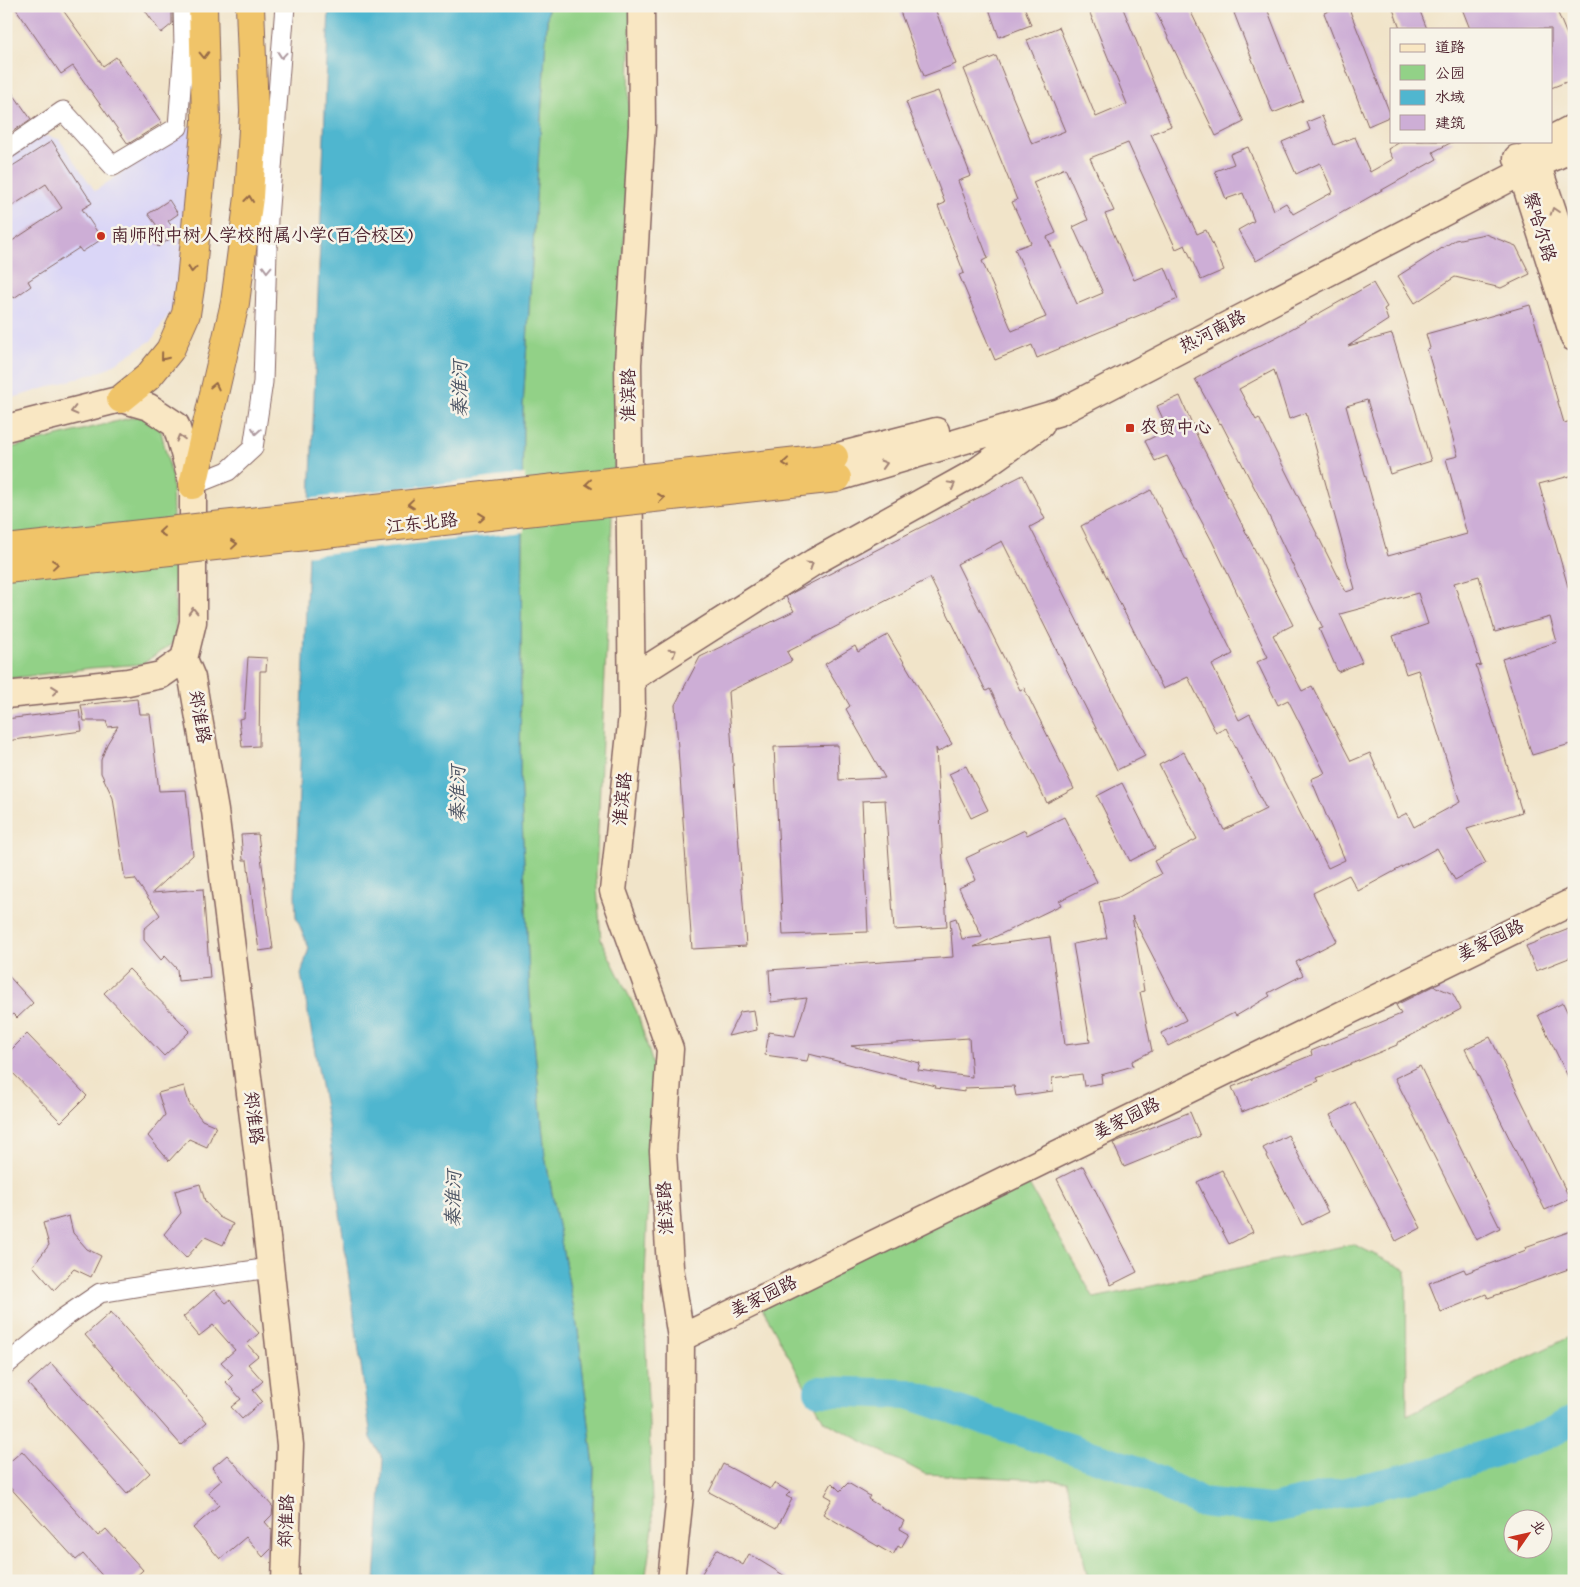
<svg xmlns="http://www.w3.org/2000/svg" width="1580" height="1587" font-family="Mynerve,'LXGW WenKai TC',sans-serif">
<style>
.built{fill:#dad6f7}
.green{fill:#92d187;stroke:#6e7859;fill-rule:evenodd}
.water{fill:#50b6cf;stroke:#4d6a7d}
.pier{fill:#f1e4c9}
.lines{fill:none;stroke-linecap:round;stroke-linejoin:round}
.river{stroke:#50b6cf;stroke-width:30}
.building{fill:#cdaed6;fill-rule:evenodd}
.street-casing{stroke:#846462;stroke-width:21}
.secondary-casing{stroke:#846462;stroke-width:29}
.highway-casing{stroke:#846462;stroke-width:30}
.street{stroke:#fff;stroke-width:19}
.secondary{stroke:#f9e7c3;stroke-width:26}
.highway{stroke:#f0c469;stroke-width:28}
.primary-bridge-casing{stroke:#846462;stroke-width:30;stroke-linecap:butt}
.primary-bridge{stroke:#f0c469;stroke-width:28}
.oneway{stroke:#956947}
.oneway2{stroke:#ae9aa0}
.oneway3{stroke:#a28377}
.poi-dot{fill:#c8321e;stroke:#f7f3e8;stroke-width:2}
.labels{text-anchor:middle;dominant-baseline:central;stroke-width:5;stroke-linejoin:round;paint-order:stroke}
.street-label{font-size:18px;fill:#4a1f2b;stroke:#f7f3e8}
.poi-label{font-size:18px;fill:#4a1f2b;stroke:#f7f3e8;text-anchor:start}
.water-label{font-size:19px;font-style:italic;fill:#4c5464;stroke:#f7f3e8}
</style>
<rect width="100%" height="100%" fill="#f7f3e8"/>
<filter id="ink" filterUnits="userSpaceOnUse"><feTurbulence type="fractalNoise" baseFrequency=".02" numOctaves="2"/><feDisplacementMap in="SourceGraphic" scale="10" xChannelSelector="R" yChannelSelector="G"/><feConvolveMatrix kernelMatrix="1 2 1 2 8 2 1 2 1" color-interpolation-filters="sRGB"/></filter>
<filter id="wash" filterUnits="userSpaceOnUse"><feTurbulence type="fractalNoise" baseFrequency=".0096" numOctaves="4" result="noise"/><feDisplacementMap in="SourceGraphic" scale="20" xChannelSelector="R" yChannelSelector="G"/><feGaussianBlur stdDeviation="1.12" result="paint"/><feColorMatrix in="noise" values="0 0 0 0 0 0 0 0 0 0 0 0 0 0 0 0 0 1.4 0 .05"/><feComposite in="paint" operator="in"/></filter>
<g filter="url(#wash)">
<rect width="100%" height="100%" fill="#f1e4c9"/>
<path class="built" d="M206,115L191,281L152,340L105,370L6,400V158L41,135L59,139L95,191Z"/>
<path class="green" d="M548,6H631L627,183L596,874L601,940L637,1012L654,1068L644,1300L653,1527L645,1581H591L594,1467L578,1331L545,1156L530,998L520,774L523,406Z
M138,416L159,423L172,478L176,641L142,664L91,668L6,679V449Z
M1021,1171L1094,1298L1353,1244L1406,1270L1407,1415L1574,1335V1581H1088L1067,1481L925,1474L824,1421L758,1300ZM1512,1520H1542V1550H1512Z"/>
<path class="water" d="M329,6H548L523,406L520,774L530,998L545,1156L578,1331L594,1467L591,1581H375L383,1459L371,1438L327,1119L301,974L309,948L296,917L295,895Z"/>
<path class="pier" d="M525,474L524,532L304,556L306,499Z"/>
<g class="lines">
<path class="river" d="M819,1391L908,1394L1135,1470L1200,1502L1271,1509L1437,1471L1546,1435L1574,1420"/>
</g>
<g id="blocks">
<path class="building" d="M14,6H60L103,66L116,57L162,123L128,144L73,66L61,74Z
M142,6H172V24L161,33Z
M898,6H934L956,64L924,76Z
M988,6H1024L1031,25L999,37Z
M1087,6H1122L1171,126L1151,134L1197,234L1206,230L1224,270L1201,280L1185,245L1176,249L1128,143L1090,158L1114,211L1105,214L1134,280L1165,267L1178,299L1037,358L1032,345L995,360L959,275L964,273L938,206L945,203L906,102L938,91L971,176L958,181L988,258L982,261L1012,331L1046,317L1015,249L1031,243L1012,202L1017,200L964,69L996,56L1032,144L1065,131L1027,40L1059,27L1096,117L1127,104ZM1065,168L1088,220L1073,227L1103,293L1077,304L1047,237L1056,233L1033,182Z
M1153,6H1188L1244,122L1216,136Z
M1250,6H1266L1303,101L1273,113L1234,13Z
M1340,6H1348L1391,116L1368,126L1324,13Z
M1392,6H1418L1427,29H1400Z
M1461,6H1555L1570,42L1574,41V79L1551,88V29H1470Z
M6,84L31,119L6,136Z
M1322,116L1334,145L1355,137L1370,172L1393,159L1388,149L1402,141H1454L1433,152L1437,159L1256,261L1238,230L1254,221L1243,193L1226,199L1215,171L1234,164L1230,154L1248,147L1274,210L1286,203L1293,214L1333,192L1320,163L1296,174L1282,142L1310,130L1307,122Z
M52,141L92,203L82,209L102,239L82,252L79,248L28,281L31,286L14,298L6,287V245L62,208L46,184L6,210V170Z
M169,200L178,214L168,221L177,234L158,247L149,233L158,227L148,214Z
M1485,234L1516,246L1530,274L1501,288L1455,277L1415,303L1398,276L1455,240Z
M1373,283L1387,307L1384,309L1388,320L1348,346L1392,334L1431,461L1390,474L1367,400L1346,406L1388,556L1467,534L1446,459L1458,456L1427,349L1430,348L1426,334L1530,305L1564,423L1571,421L1574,431V475L1539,484L1574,608V743L1532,755L1502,659L1557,642L1550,617L1495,632L1479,576L1454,583L1481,665L1476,666L1522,812L1467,829L1486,863L1455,880L1437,848L1358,891L1349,875L1313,893L1337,941L1296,962L1303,975L1268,993L1270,996L1236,1016L1234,1013L1168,1046L1161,1033L1186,1020L1132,916L1144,991L1140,992L1152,1051L1132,1061L1133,1066L1101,1075L1102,1083L1084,1086L1082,1074L1052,1078L1053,1091L1016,1096L1014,1086L965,1088V1092L935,1088L936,1086L809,1054L807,1061L765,1055L769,1032L795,1036L807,998L771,1002L769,970L953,957L950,920L956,918L962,939L982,937L959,888L976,880L966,858L1025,830L1027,835L1064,817L1097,882L1059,901L1061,905L974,947L1050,937L1065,1045L1090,1042L1073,944L1107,938L1099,902L1119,897L1161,874L1154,861L1197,839L1159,765L1184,752L1224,830L1266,809L1226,728L1216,733L1188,677L1163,689L1081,526L1151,490L1233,654L1212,665L1239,720L1250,714L1328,868L1345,860L1311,779L1325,773L1288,700L1278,705L1257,662L1268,657L1212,541L1167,456L1155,461L1145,441L1168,430L1157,406L1180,396L1199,440L1293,625L1273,635L1302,691L1312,686L1351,761L1370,753L1397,818L1407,813L1414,827L1460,802L1418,670L1406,674L1393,636L1428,624L1418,593L1340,614L1362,662L1338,672L1319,629L1323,628L1267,512L1221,423L1220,424L1195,379L1284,333ZM1274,370L1289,419L1306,413L1355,589L1346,592L1259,418L1256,420L1239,389ZM969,1038L972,1077L918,1070L920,1063L851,1046Z
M1023,475L1045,519L1030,527L1145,756L1117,770L1002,541L957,564L1020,690L1024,688L1074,789L1047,803L990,689L986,691L930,578L787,652L792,661L728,692L746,946L692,949L675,705L700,657L794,611L786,597L794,592Z
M888,635L952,744L938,752L936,748L947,927L894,930L885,800L862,801L868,932L783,935L774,747L838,745L839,780L885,778L846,709L850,706L825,664L855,646L858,652Z
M248,657L267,658L266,671H260L259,746L242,747L239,719L244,718Z
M137,699L139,714H150L159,791L186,790L193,855L152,893L203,889L210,978L178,981L177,969L165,956L161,960L144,940V929L160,915L135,879L125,880L113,798L101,773V760L107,744L118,726L108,727L106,721H84L81,705Z
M79,710L82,731L6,741V719Z
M966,766L988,810L971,818L949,774Z
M1122,783L1155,848L1130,861L1097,796Z
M258,834L273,949L259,951L247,860H243L241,835Z
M1574,927V956L1536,971L1526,946Z
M129,969L190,1031L164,1056L104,993Z
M6,973L33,1003L17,1018L13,1014L6,1020Z
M1434,986L1453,994L1461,1009L1397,1043V1045L1317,1078L1319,1081L1242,1112L1232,1087L1312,1055L1311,1051L1401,1014L1396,1005Z
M1563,1003L1574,1026V1089L1538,1015Z
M754,1010L757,1030L728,1036L740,1012Z
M27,1034L87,1096L61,1122L6,1066V1055Z
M1490,1037L1570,1199L1545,1210L1465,1049Z
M1420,1066L1500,1228L1476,1240L1395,1078Z
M184,1086L189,1103L202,1120L216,1126L207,1147L189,1139L169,1161L148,1136L165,1115L158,1093Z
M1355,1102L1421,1228L1396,1241L1330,1115Z
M1190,1112L1200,1136L1124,1167L1113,1143Z
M1288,1135L1328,1212L1302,1225L1263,1148Z
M1083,1166L1137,1272L1111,1285L1057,1179Z
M1222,1170L1253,1232L1229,1244L1197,1182Z
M200,1184L205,1201L219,1217L233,1224L223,1245L205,1237L186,1258L164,1234L181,1213L175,1191Z
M69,1216L73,1233L87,1249L101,1256L91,1277L74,1269L54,1290L33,1266L49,1245L43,1223Z
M1574,1230V1267L1488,1298L1486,1294L1441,1312L1429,1283L1464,1269L1466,1273L1526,1250L1525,1247Z
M214,1290L226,1303L230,1300L259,1333L247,1344L258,1356L248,1364L263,1381L253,1390L262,1401L242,1419L231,1407L241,1399L226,1382L233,1375L221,1362L235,1350L213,1325L199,1336L183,1317Z
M111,1312L207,1422L181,1445L85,1335Z
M51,1363L150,1473L127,1494L28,1384Z
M22,1451L98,1536L106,1529L143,1570L131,1581H107L83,1554L76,1560L6,1483V1465Z
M227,1455L273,1507L272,1515L265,1522L272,1530L271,1549L263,1557L246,1537L220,1559L193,1528L219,1505L208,1492L222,1480L212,1468Z
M723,1464L770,1489L774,1483L790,1492L786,1496L792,1499L777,1528L709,1492Z
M832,1483L840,1491L848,1483L870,1496L868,1499L904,1521L900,1529L909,1534L901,1548L898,1546L893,1555L823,1514L832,1499L825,1495Z
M717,1549L743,1565L749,1554L793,1581H715L702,1573Z"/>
</g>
</g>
<g filter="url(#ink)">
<use href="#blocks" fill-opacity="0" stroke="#846462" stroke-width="1"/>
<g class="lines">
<g class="street-casing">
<path id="street" d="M6,150L63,111L113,166L178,127L184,47L183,6
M193,485L228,471L253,448L263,382L268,219L285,6
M6,1365L62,1319L100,1293L148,1285L270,1268"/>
</g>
<g class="secondary-casing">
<path id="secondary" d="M641,6L642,126L628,364L632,715L613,891L670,1049L663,1151L670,1267L681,1338L680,1495L671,1581
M1551,139L1574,127
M1533,151L1574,274
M1517,158L1574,338
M6,428L121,399L149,407L176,425L193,485V622L184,659L161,675L128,682L6,695
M834,457L936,431
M837,478L1060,412L1522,172L1574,148
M184,659L192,678L215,811L260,1174L290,1445L285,1581
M632,678L814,562L974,473L1041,425
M681,1338L1574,901"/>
</g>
<g class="highway-casing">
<path id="highway" d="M121,399L148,377L170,350L186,314L191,281L206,121L203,6
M193,485L235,303L249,197L254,112L250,6"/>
</g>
<use href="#street" class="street"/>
<use href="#secondary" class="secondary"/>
<use href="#highway" class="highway"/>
<g class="primary-bridge-casing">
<path id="primary-bridge" d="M6,549L834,457
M6,569L837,478"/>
</g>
<use href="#primary-bridge" class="primary-bridge"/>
</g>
<defs><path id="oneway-chevron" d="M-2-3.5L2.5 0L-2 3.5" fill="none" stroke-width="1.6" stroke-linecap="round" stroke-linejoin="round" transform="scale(1.25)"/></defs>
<g class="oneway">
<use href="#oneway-chevron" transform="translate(204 55) rotate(88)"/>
<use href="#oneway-chevron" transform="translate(249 199) rotate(-84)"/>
<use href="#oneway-chevron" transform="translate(192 269) rotate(95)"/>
<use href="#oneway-chevron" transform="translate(164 357) rotate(129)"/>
<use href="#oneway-chevron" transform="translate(215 386) rotate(-77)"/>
<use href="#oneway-chevron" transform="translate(786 463) rotate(174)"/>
<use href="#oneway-chevron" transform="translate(589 484) rotate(174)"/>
<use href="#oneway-chevron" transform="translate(661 498) rotate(-6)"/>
<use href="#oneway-chevron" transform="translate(411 504) rotate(174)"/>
<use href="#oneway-chevron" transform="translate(482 517) rotate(-6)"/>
<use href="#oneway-chevron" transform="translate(162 532) rotate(174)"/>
<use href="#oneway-chevron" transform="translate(234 544) rotate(-6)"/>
<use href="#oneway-chevron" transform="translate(55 564) rotate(-6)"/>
</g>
<g class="oneway2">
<use href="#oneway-chevron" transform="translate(282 55) rotate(95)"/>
<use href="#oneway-chevron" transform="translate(267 269) rotate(92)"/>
<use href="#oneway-chevron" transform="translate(256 431) rotate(99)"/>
</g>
<g class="oneway3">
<use href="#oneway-chevron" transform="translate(1554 211) rotate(-108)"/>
<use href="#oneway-chevron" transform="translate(74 411) rotate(166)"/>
<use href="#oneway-chevron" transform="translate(180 438) rotate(-106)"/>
<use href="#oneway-chevron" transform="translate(884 464) rotate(-17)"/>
<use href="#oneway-chevron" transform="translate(952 485) rotate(-29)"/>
<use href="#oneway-chevron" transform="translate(810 565) rotate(-32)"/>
<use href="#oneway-chevron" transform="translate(193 611) rotate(-92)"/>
<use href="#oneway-chevron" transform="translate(673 652) rotate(-33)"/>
<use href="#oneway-chevron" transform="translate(55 690) rotate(-6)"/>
</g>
</g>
<g class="poi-dot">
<circle cx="101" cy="236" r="5"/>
<rect x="1125" y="423" width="10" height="10" rx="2.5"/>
</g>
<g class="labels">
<g class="street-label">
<text transform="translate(1539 227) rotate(73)">察哈尔路</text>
<text transform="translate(1213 332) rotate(-27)">热河南路</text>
<text transform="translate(629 395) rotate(-90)">淮滨路</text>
<text transform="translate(422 524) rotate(-6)">江东北路</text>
<text transform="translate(199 717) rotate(80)">郑淮路</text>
<text transform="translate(623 799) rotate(-84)">淮滨路</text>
<text transform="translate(1491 941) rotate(-26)">姜家园路</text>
<text transform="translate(253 1118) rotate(83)">郑淮路</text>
<text transform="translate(1127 1119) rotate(-26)">姜家园路</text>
<text transform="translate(666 1208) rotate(-93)">淮滨路</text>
<text transform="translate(764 1297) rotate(-26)">姜家园路</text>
<text transform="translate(287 1521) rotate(-88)">郑淮路</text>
</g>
<g class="poi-label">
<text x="111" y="236">南师附中树人学校附属小学(百合校区)</text>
<text x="1140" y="428">农贸中心</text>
</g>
<g class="water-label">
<text transform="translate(460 389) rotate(-90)">秦淮河</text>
<text transform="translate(458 794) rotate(-90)">秦淮河</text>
<text transform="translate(454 1199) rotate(-89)">秦淮河</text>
</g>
</g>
<rect width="1580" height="1587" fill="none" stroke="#f7f3e8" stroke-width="25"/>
<rect x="1390" y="28" width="162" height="115" fill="#f7f3e8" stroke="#b29e9c"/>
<rect x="1400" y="44" width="25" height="8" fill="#f9e7c3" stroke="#b29e9c"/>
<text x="1435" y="52" font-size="15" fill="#4a1f2b">道路</text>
<rect x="1400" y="65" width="25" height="15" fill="#92d187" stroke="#b29e9c"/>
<text x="1435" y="78" font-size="15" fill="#4a1f2b">公园</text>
<rect x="1400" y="90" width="25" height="15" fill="#50b6cf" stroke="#b29e9c"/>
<text x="1435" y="102" font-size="15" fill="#4a1f2b">水域</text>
<rect x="1400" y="115" width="25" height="15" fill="#cdaed6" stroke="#b29e9c"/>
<text x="1435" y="128" font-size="15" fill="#4a1f2b">建筑</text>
<g transform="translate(1528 1534) rotate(56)"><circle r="24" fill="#f7f3e8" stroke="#b29e9c"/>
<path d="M0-4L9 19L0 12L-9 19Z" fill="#c8321e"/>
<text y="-8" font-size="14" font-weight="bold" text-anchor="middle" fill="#4a1f2b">北</text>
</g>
</svg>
